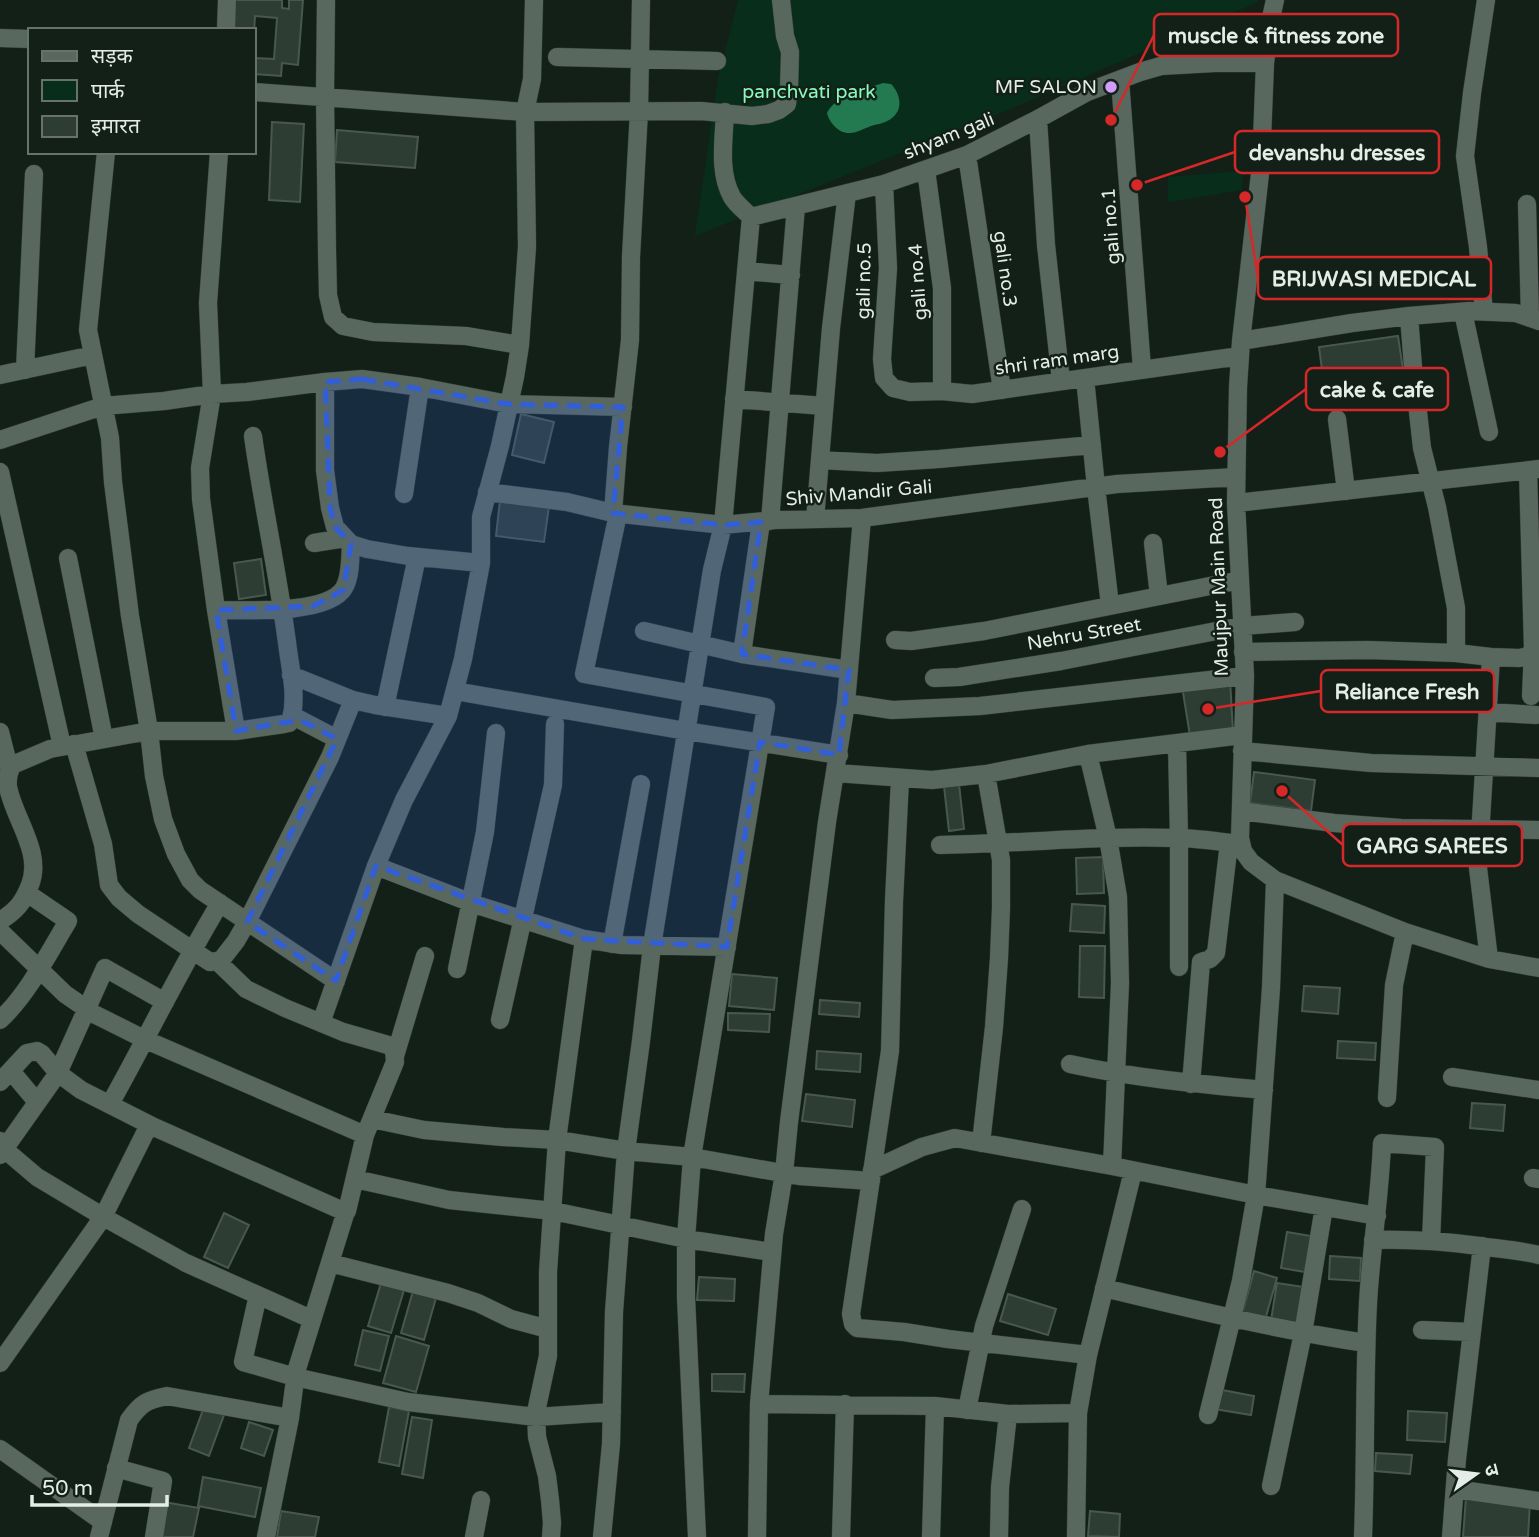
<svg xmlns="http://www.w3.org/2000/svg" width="1539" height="1537" font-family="'Varela Round','Noto Sans Devanagari',sans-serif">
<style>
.green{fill:#082e1b}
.water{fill:#237950}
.building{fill:#2e3d34;stroke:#49584f;stroke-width:2}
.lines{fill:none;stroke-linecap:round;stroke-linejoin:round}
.minor-casing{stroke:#333b36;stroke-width:19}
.minor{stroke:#59685e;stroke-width:18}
.marked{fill:#315eda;fill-opacity:0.2;stroke:#315eda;stroke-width:5;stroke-dasharray:14 9;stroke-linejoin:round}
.poi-dot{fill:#d19dfe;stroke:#122018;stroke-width:2.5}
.labels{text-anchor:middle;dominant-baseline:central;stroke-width:5;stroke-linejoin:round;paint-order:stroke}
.poi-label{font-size:19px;fill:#e4ede7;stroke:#122018;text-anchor:end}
.park-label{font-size:19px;fill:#8afabc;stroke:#122018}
.street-label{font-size:19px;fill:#e4ede7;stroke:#122018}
.leader{fill:none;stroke:#d62828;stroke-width:2.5}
.callout-dot{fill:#d62828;stroke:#122018;stroke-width:2.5}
.callout{fill:#122018;stroke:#d62828;stroke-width:2.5}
.callout-label{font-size:21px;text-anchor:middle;font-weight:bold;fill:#e4ede7}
</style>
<rect width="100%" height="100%" fill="#122018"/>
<path class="green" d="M738,0H1258V2L1010,109L695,236L718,79Z
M1243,171L1242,190L1168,202V177Z"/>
<path class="water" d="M883,83L891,84C900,93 904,109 892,118C886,123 878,124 871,126C865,128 857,133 850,133C839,134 829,122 827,113C837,94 863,90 883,83Z"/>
<path class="building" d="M235,0H282V8L289,9V0H303L298,65L282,63L281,76L254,74V58L274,59L277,18L255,16L254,34V30H233Z
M272,122L304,124L300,202L269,200Z
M337,130L418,137L415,168L335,162Z
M1398,336L1407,396L1327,407L1319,347Z
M521,414L554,422L544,463L512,455Z
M500,500L549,506L544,542L496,536Z
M261,559L266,595L239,599L234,563Z
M1230,679L1233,732L1190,736L1182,686Z
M1254,772L1315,780L1311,811L1250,803Z
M959,784L964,829L949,831L944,786Z
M1103,857L1104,893L1077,894L1076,858Z
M1072,904L1105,906L1104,933L1070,931Z
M1080,946H1105L1104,998L1079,997Z
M732,974L777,978L774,1010L729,1006Z
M1304,986L1340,988L1338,1014L1302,1011Z
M820,1000L860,1003L859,1017L819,1014Z
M728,1013L770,1014L769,1032L728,1030Z
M1338,1041L1376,1043L1375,1060L1337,1058Z
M817,1051L861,1054L860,1072L816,1069Z
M806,1094L855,1100L852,1127L802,1121Z
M1472,1103L1505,1105L1503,1131L1470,1128Z
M224,1213L249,1225L228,1268L204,1257Z
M1287,1232L1311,1236L1305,1272L1281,1268Z
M1330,1256L1361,1258L1360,1281L1329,1279Z
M1254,1271L1277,1278L1265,1320L1242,1314Z
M699,1277L735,1279L734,1301L697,1300Z
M381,1283L404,1290L391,1333L368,1326Z
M1277,1283L1304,1287L1298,1324L1271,1320Z
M413,1291L436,1298L424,1340L401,1333Z
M1008,1294L1056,1309L1048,1335L1000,1321Z
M363,1330L389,1336L380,1371L355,1365Z
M396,1336L429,1346L416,1392L383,1383Z
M712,1374H745L744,1392L712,1391Z
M1217,1389L1254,1396L1251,1415L1214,1409Z
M204,1407L224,1415L209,1456L189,1448Z
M389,1407L409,1411L399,1466L379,1462Z
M1408,1411L1447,1413L1445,1442L1407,1440Z
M412,1417L432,1420L423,1478L402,1474Z
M249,1422L273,1430L264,1456L241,1448Z
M1376,1453L1412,1455L1410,1474L1375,1471Z
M203,1477L261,1488L255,1517L198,1506Z
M1466,1497L1530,1502L1528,1537H1463Z
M164,1502L199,1508L193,1537H157Z
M281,1511L319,1517L315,1537H277Z
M1090,1511L1120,1514L1119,1537L1088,1536Z"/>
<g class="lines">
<g class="minor-casing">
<path id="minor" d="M326,0L325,96L327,251L328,295L333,317L343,326L373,332L466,336L520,345
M1275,0L1271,18L1265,63L1261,165L1241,341L1238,387L1236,503L1245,676L1240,838L1243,851L1251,862L1275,880L1405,932L1489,959L1539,968
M226,30L227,0
M0,38L30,39
M557,57L717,61
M1120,80L1142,369
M254,92L525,112L701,111L752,116L768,114L779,110L787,104L789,90L790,52L785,36L781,0
M725,112C724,139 718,172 732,197C736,204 745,211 751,217L884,184L967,155L1038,119L1087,92L1140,72L1161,66L1215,63H1265
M1038,119L1046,245L1061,381
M106,152L88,330L110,438L113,482L130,616L149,731L154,776L163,819L176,854L190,880L200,890L336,981
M219,152L208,303L212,394L200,468L201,499L216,610L236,731
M967,155L1002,390
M926,170L942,288V391
M884,184L888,268L882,359L884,378L893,388L910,392L942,391L972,394L1240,356
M1527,204L1530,318
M746,271L791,275
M1463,312L1489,432
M1484,312L1478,247L1465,156L1472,93L1486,0
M1409,316L1413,367L1422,448L1437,507L1456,608V653
M1241,341L1352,323L1409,316L1469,311L1516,313L1539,321
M25,370L34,174
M0,375L93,355
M1085,378L1096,487L1110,605
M325,382V470L330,508L335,527L351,544L367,549L408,556L481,563
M734,399L824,406
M1337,419L1346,491
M0,440L103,406L164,401L212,394L247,392L325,382L362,379L420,387L508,404L623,407
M820,460L877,463L939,459L1092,445
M0,472L62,746
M487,492L567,502L613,513L723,525L775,520L862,518L1117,484L1236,477
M404,494L420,387
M1236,503L1539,469
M613,513L618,447L630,340L631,257L639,111L641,0
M618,514L584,674L766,707L692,1157L686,1239V1297L697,1537
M815,519L831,328L847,193
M770,521L796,206
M761,522L742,654L849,670
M314,543L345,538
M1153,543L1159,596
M68,558L104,739
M216,610C245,610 328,615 344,588C351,576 350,558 351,544
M644,631L742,654
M895,640L911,641L984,631L1240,580
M1243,652L1368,650L1456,653L1491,657L1519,658L1529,656L1533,649L1528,471
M291,675L353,700L375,705L448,716
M934,678L959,677L1061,661L1242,626L1295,622
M455,691L686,731L839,755
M1531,696L1533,649H1539
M846,703L892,710L980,706L1245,676
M385,707L417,557
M1487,712L1536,715
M293,716L337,739
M0,732L10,771
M1177,743L1179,838V967
M74,744L103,844L109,885L119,898L138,914L210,962L217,961L222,959L236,941L247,922L330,757L353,700
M1242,751L1371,763L1539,768
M1088,754L1108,838L1118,897L1120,983L1112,1166
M836,773L932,780L986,774L1088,754L1242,735
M900,779L894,901L890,1051L851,1314L853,1324L857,1328L904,1332L948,1339L1088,1355
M1241,811L1334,823L1401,828L1539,830
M940,845C1019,844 1098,835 1177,838C1198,838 1220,842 1241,844
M376,866L477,905L584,939L622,945L727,947
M0,921C16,911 23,903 30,885C43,852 14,819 8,787C7,780 9,773 10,766L50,749L149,731H236L284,724L289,723L291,719C297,697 291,672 288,650C279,578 263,507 253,436
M0,931L65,994L94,1014L146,1040L365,1135
M612,944L641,784
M1489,959L1478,868L1491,657
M457,969L485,832L496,733
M0,1020C28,994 48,954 68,921L27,893
M500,1020L553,785L555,724
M321,1023L376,866L404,800L448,716L463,659L481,563V517L500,446L515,377L520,345L527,247L525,112L532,79L534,0
M395,1056L425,956
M1070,1064C1134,1078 1198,1084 1264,1090
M11,1071L37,1102
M1452,1077L1539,1090
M0,1082L27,1053L37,1051L42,1054L58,1073L81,1090L154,1127L343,1211H347L365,1135L395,1062L394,1049L388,1045L343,1032L285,1008L246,989L217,961
M1191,1084L1201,962L1210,959L1216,953L1229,843
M1387,1098L1394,985L1405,932
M110,1104C147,1038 180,969 220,903
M372,1119L424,1130L503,1137L557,1140L626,1151L692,1157L799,1176L871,1181
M0,1141L10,1154L37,1177L107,1219L186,1263L311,1319
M981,1143L994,1027L999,958L1001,908V860L986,774
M0,1155L58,1073L105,968L165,1002
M872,1170L922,1147L955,1138L1112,1166L1256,1195L1377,1216
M1533,1178L1539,1179
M355,1179L449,1200L553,1211L686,1239L772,1252
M1373,1240C1409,1239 1443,1241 1479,1246C1499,1249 1519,1250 1539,1255
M330,1263L448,1293L478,1303L511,1319L548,1329
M1104,1288C1191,1309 1278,1330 1366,1343
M258,1295L243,1362L295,1377L408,1402L536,1417L612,1412
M1422,1330L1472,1332
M0,1363L103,1217L149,1125
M759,1404L935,1406L1008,1414L1078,1413
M967,1410L984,1326L1022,1209
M1208,1415L1241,1281L1256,1195L1271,988L1275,880
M0,1449L103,1522
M116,1468L163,1481L154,1537
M1271,1486L1303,1333L1324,1207
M1455,1489L1539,1501
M99,1537L129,1420C141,1403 147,1400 167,1396L290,1418
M266,1537L290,1418L296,1372L346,1211
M474,1537L481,1500
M551,1537L552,1523L550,1500L547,1476L537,1437L536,1412L548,1356V1272L557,1140L584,939
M602,1537L611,1444L614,1312L626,1151L641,1041L652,946L712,570L723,525L751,217
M757,1537L759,1404L774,1234L784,1173L789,1122L827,822L846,703L862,518
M841,1537L845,1404
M931,1537L935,1406
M999,1537L1000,1487L1008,1414
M1076,1537L1078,1413L1088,1355L1133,1171
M1363,1537C1366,1459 1364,1380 1368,1303C1371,1249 1380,1197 1382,1143L1435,1147L1431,1241
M1451,1537L1457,1459L1482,1246"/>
</g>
<use href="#minor" class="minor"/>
</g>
<path class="marked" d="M362,379L508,404L623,407L613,513L723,525L761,522L742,654L849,670L839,755L760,742L727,947L584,939L376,866L336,981L247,922L337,739L300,720L236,731L216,610L313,606L343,590L351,544L335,527L330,508L325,382Z"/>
<circle class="poi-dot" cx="1111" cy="87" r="7"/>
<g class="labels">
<g class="poi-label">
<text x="1097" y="87">MF SALON</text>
</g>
<g class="park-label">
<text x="809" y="92">panchvati park</text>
</g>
<g class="street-label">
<text transform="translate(949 136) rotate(-22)">shyam gali</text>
<text transform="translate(1111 226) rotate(-94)">gali no.1</text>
<text transform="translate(1005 269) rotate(82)">gali no.3</text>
<text transform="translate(864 281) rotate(-89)">gali no.5</text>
<text transform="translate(918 282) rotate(-94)">gali no.4</text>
<text transform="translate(1057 360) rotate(-8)">shri ram marg</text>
<text transform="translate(859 493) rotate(-5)">Shiv Mandir Gali</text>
<text transform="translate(1219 587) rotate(-92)">Maujpur Main Road</text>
<text transform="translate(1084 634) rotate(-10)">Nehru Street</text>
</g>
</g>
<path class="leader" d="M1111 120L1154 35M1137 185L1235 152M1245 197L1258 278M1220 452L1306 389M1208 709L1321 691M1282 791L1343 845"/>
<g class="callout-dot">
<circle cx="1111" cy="120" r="7"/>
<circle cx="1137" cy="185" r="7"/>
<circle cx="1245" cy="197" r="7"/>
<circle cx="1220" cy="452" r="7"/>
<circle cx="1208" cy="709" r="7"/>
<circle cx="1282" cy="791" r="7"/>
</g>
<g class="callout">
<rect x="1154" y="14" width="244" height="42" rx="7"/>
<rect x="1235" y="131" width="204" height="42" rx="7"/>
<rect x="1258" y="257" width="233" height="42" rx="7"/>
<rect x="1306" y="368" width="142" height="42" rx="7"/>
<rect x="1321" y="670" width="173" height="42" rx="7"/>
<rect x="1343" y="824" width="179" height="42" rx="7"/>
</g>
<g class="callout-label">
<text x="1276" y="43">muscle &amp; fitness zone</text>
<text x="1337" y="160">devanshu dresses</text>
<text x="1374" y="286">BRIJWASI MEDICAL</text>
<text x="1377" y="397">cake &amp; cafe</text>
<text x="1407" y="699">Reliance Fresh</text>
<text x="1432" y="853">GARG SAREES</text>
</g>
<rect x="28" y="28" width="228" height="126" fill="#122018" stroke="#66726b" stroke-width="2"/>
<rect x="42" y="51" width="35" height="10" fill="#59685e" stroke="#66726b" stroke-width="2"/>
<text x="91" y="63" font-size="21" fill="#e4ede7">सड़क</text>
<rect x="42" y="80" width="35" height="21" fill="#082e1b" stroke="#66726b" stroke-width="2"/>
<text x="91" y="98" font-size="21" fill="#e4ede7">पार्क</text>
<rect x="42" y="116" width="35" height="21" fill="#2e3d34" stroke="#66726b" stroke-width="2"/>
<text x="91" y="133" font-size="21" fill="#e4ede7">इमारत</text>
<g transform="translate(1476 1474) rotate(76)" stroke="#122018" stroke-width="5" paint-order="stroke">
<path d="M0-5L12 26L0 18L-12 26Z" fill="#e4ede7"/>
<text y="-10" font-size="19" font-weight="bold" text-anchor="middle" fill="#e4ede7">उ</text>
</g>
<path d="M32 1495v10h135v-10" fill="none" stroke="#e4ede7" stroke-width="3.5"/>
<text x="42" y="1495" font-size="21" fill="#e4ede7" stroke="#122018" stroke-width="5" paint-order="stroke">50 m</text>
</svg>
